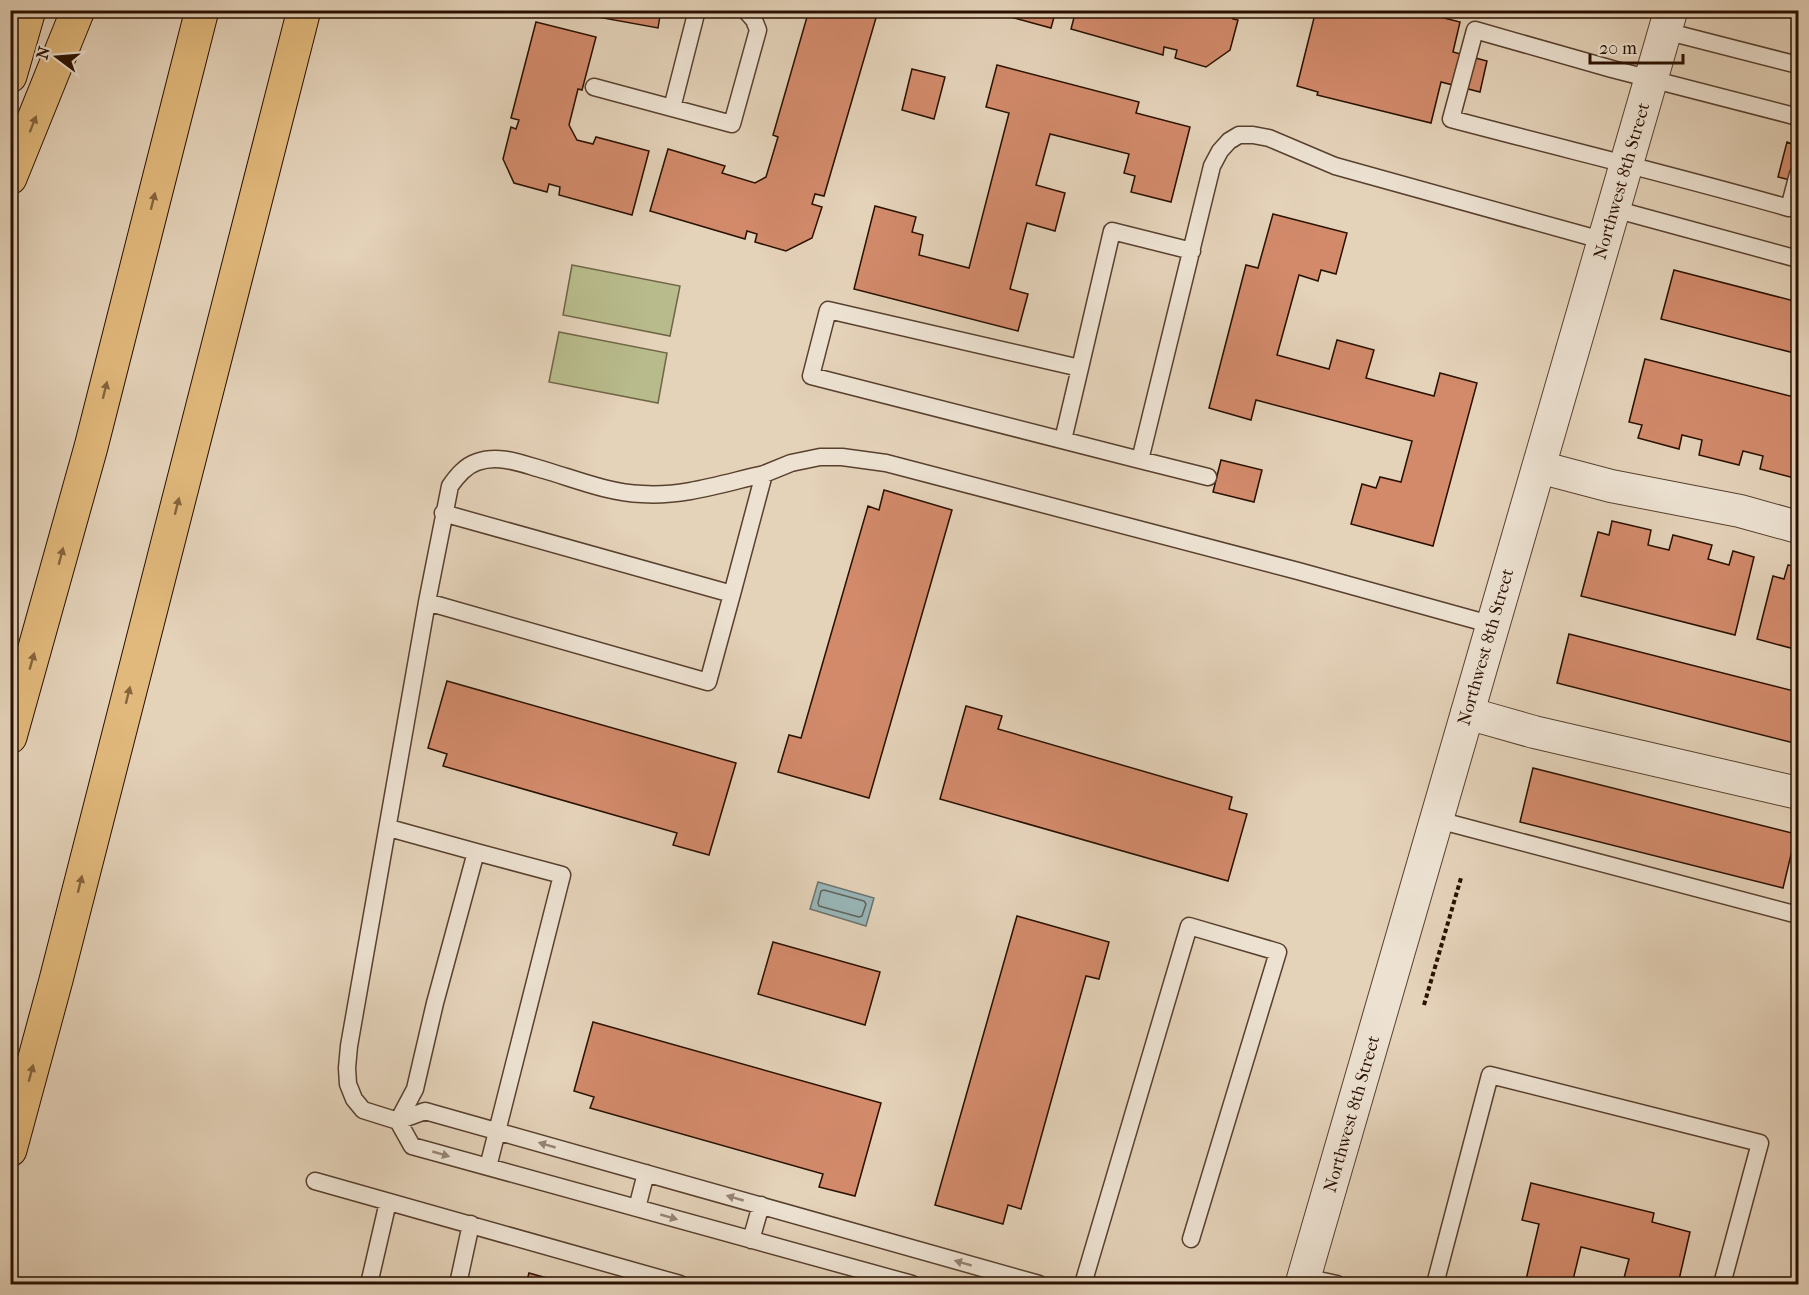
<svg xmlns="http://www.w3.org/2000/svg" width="1809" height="1295" font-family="'IM FELL French Canon',serif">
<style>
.green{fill:#b8bb8c;stroke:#706646;stroke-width:1.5}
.water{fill:#98b6b8;stroke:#6c746e;stroke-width:1.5}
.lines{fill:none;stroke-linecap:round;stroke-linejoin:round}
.shore{stroke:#60635c;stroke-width:1.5}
.building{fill:#d28a6b;stroke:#291000;stroke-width:1.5}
.service-casing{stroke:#58402e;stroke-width:19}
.minor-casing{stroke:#58402e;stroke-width:34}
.tertiary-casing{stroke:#58402e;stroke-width:35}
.motorway-casing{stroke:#291000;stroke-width:35}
.path{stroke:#291000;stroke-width:4;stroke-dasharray:4.5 3;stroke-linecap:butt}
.service{stroke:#ede2d2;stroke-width:16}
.minor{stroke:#ede2d2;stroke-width:32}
.tertiary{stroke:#ede2d2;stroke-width:33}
.motorway{stroke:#e2b97c;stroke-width:33}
.oneway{fill:#86643e}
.oneway2{fill:#958474}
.labels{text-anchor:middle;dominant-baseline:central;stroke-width:4.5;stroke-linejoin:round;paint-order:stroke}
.street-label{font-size:18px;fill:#291000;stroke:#ede2d2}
</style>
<rect width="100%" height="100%" fill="#e4d2b9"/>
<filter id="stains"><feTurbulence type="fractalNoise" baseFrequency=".00333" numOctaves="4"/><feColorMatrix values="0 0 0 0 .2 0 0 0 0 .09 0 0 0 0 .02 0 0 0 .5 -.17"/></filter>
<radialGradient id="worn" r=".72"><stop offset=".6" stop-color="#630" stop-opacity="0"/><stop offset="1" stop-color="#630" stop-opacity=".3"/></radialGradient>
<path class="green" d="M572,265L680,286L670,336L563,315Z
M559,332L667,353L658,403L549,382Z"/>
<path class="water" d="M818,882L874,898L866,926L810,909Z"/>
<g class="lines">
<path class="shore" d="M824,890L864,901L866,904L862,916L859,917L819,906L818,903L821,891Z"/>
</g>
<path class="building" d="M593,10H661L658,28L592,16Z
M809,10L878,11L824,196L815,194L812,204L822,207L812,238L786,251L755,242L757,234L747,231L745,239L650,211L668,149L725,166L722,173L755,183L766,177L778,137L773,135Z
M985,10H1056L1051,28Z
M1076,10H1236L1233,19L1238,20L1230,50L1206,67L1175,58L1177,50L1164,47L1163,55L1071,29Z
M1316,10H1413L1460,22L1453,52L1487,61L1480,92L1441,82L1431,123L1317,95L1318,92L1297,86Z
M1770,10H1798V18Z
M536,22L596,37L582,90L578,89L569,125L577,140L593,144L596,137L649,151L632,215L559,195L560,187L549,184L547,192L514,183L503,159L511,127L516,129L519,120L511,118Z
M997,65L1139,102L1136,113L1190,127L1171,202L1131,192L1135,176L1124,173L1129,154L1050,134L1036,185L1065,193L1055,231L1027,223L1010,289L1028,294L1018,331L854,289L875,206L916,217L912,232L923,235L919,255L969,268L1009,113L986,107Z
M912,69L945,77L934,119L902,110Z
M1787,142L1798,146V182L1778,177Z
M1273,214L1347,233L1336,274L1321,270L1318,281L1299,275L1277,355L1329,369L1337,340L1374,350L1366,378L1434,396L1440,373L1477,383L1433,546L1351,524L1362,484L1376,488L1380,477L1401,482L1412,441L1256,400L1251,420L1209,408L1246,265L1258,268Z
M1674,270L1798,302V354L1661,319Z
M1645,359L1798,398V479L1760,469L1763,456L1743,451L1739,465L1699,455L1702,440L1682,435L1679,449L1638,438L1642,425L1629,422Z
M1221,460L1262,470L1254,502L1213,492Z
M884,490L952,510L869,798L778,772L789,735L801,738L868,506L879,510Z
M1612,521L1651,530L1648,545L1669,550L1673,535L1712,545L1708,559L1729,565L1733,551L1754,557L1735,635L1581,596L1598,532L1609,535Z
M1788,565L1798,567V650L1757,639L1773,576L1784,579Z
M1569,634L1798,692V744L1557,683Z
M447,681L736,763L709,855L673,845L677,833L443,766L447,754L428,748Z
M966,706L1002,716L998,729L1232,797L1229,809L1247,814L1228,881L940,799Z
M1533,768L1796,834L1783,888L1520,822Z
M1017,916L1109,942L1099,979L1086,976L1021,1209L1008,1205L1003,1224L935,1205Z
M773,942L880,972L865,1025L758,994Z
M593,1022L881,1103L855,1196L819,1187L823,1174L590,1108L594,1097L574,1091Z
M1798,1147V1174L1792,1173Z
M1531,1183L1654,1213L1652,1222L1690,1232L1678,1284H1636V1281L1624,1278L1629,1259L1581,1247L1572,1284H1525L1539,1224L1522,1220Z
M529,1273L568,1284H526Z"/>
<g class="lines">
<g class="service-casing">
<path id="service" d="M1665,31L1798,65
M594,87L672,108L697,10
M672,108L732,124L758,30L754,20L745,10
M1798,117L1612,69L1475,30L1451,119C1564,149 1677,176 1789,208L1798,174
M1614,209L1798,259
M1080,368L1112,231L1192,251
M1063,440L1080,368L828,310L811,376L1140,460L1212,166L1220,151L1229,141L1239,135H1253L1269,138L1335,166L1605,241
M1140,460L1208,477
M764,474C724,483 683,497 642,494C609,493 575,479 544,470C522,464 500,454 477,462C465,466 457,476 450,486L427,602L349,1046L347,1068L348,1084L354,1099L363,1110L398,1121L425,1111L1039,1284
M443,513L732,594L764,474L791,463L820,457H842L886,463L1298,571L1493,625
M427,602L708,682L732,594
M1438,820L1798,915
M389,828L476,852L435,1003L415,1089L398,1121
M476,852L562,875L488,1167
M398,1121L412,1146L912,1284
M315,1181L680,1284
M637,1208L646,1173
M751,1240L761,1205
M1304,1277L1337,1284
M369,1284L388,1202
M458,1284L471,1224
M1083,1284L1189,926L1278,952L1191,1239
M1435,1284L1490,1075L1760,1143L1722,1284"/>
</g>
<g class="minor-casing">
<path id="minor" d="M1539,467L1611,486L1740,511L1798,527
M1467,713L1534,732L1798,793"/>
</g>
<g class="tertiary-casing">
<path id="tertiary" d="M1302,1284L1671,10"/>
</g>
<g class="motorway-casing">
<path id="motorway" d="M10,76L29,10
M10,178L78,10
M10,737L91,447L202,10
M10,1150L56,980L304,10"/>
</g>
<path class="path" d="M1424,1005L1461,878"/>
<use href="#service" class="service"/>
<use href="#minor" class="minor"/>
<use href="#tertiary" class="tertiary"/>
<use href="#motorway" class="motorway"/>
</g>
<defs><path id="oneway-solid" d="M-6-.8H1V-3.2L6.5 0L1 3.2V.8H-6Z" transform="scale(1.5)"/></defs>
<g class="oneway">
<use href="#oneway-solid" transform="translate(33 124) rotate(-68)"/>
<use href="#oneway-solid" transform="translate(153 201) rotate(-76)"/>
<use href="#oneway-solid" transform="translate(105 390) rotate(-76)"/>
<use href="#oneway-solid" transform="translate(177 506) rotate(-76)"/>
<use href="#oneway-solid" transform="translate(61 556) rotate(-75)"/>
<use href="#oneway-solid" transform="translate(32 661) rotate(-74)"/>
<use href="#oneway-solid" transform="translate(128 695) rotate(-76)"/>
<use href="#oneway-solid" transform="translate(80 884) rotate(-76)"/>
<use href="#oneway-solid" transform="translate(31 1073) rotate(-75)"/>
</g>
<g class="oneway2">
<use href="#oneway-solid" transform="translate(547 1145) rotate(-164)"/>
<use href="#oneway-solid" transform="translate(441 1154) rotate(16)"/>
<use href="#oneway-solid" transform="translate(735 1198) rotate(-164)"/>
<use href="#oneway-solid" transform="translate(669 1217) rotate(16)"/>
<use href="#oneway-solid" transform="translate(963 1263) rotate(-164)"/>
</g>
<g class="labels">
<g class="street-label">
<text transform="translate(1622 181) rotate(-74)">Northwest 8th Street</text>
<text transform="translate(1486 647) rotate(-74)">Northwest 8th Street</text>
<text transform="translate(1352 1114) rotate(-74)">Northwest 8th Street</text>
</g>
</g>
<rect width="1809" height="1295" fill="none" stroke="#e4d2b9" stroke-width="36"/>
<rect x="12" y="12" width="1785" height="1271" fill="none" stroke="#291000" stroke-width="3"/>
<rect x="18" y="18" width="1773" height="1259" fill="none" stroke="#291000" stroke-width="1.5"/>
<g transform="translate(57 57) rotate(286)" stroke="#ede2d2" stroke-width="4.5" paint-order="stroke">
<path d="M0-4.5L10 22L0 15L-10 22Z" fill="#291000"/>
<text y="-9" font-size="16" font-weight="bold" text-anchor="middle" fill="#291000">N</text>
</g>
<path d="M1590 54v9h93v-9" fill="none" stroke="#291000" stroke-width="3"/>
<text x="1599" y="54" font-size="18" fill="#291000" stroke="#ede2d2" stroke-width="4.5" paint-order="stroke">20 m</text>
<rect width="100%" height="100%" filter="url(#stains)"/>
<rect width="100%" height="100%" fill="url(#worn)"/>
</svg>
